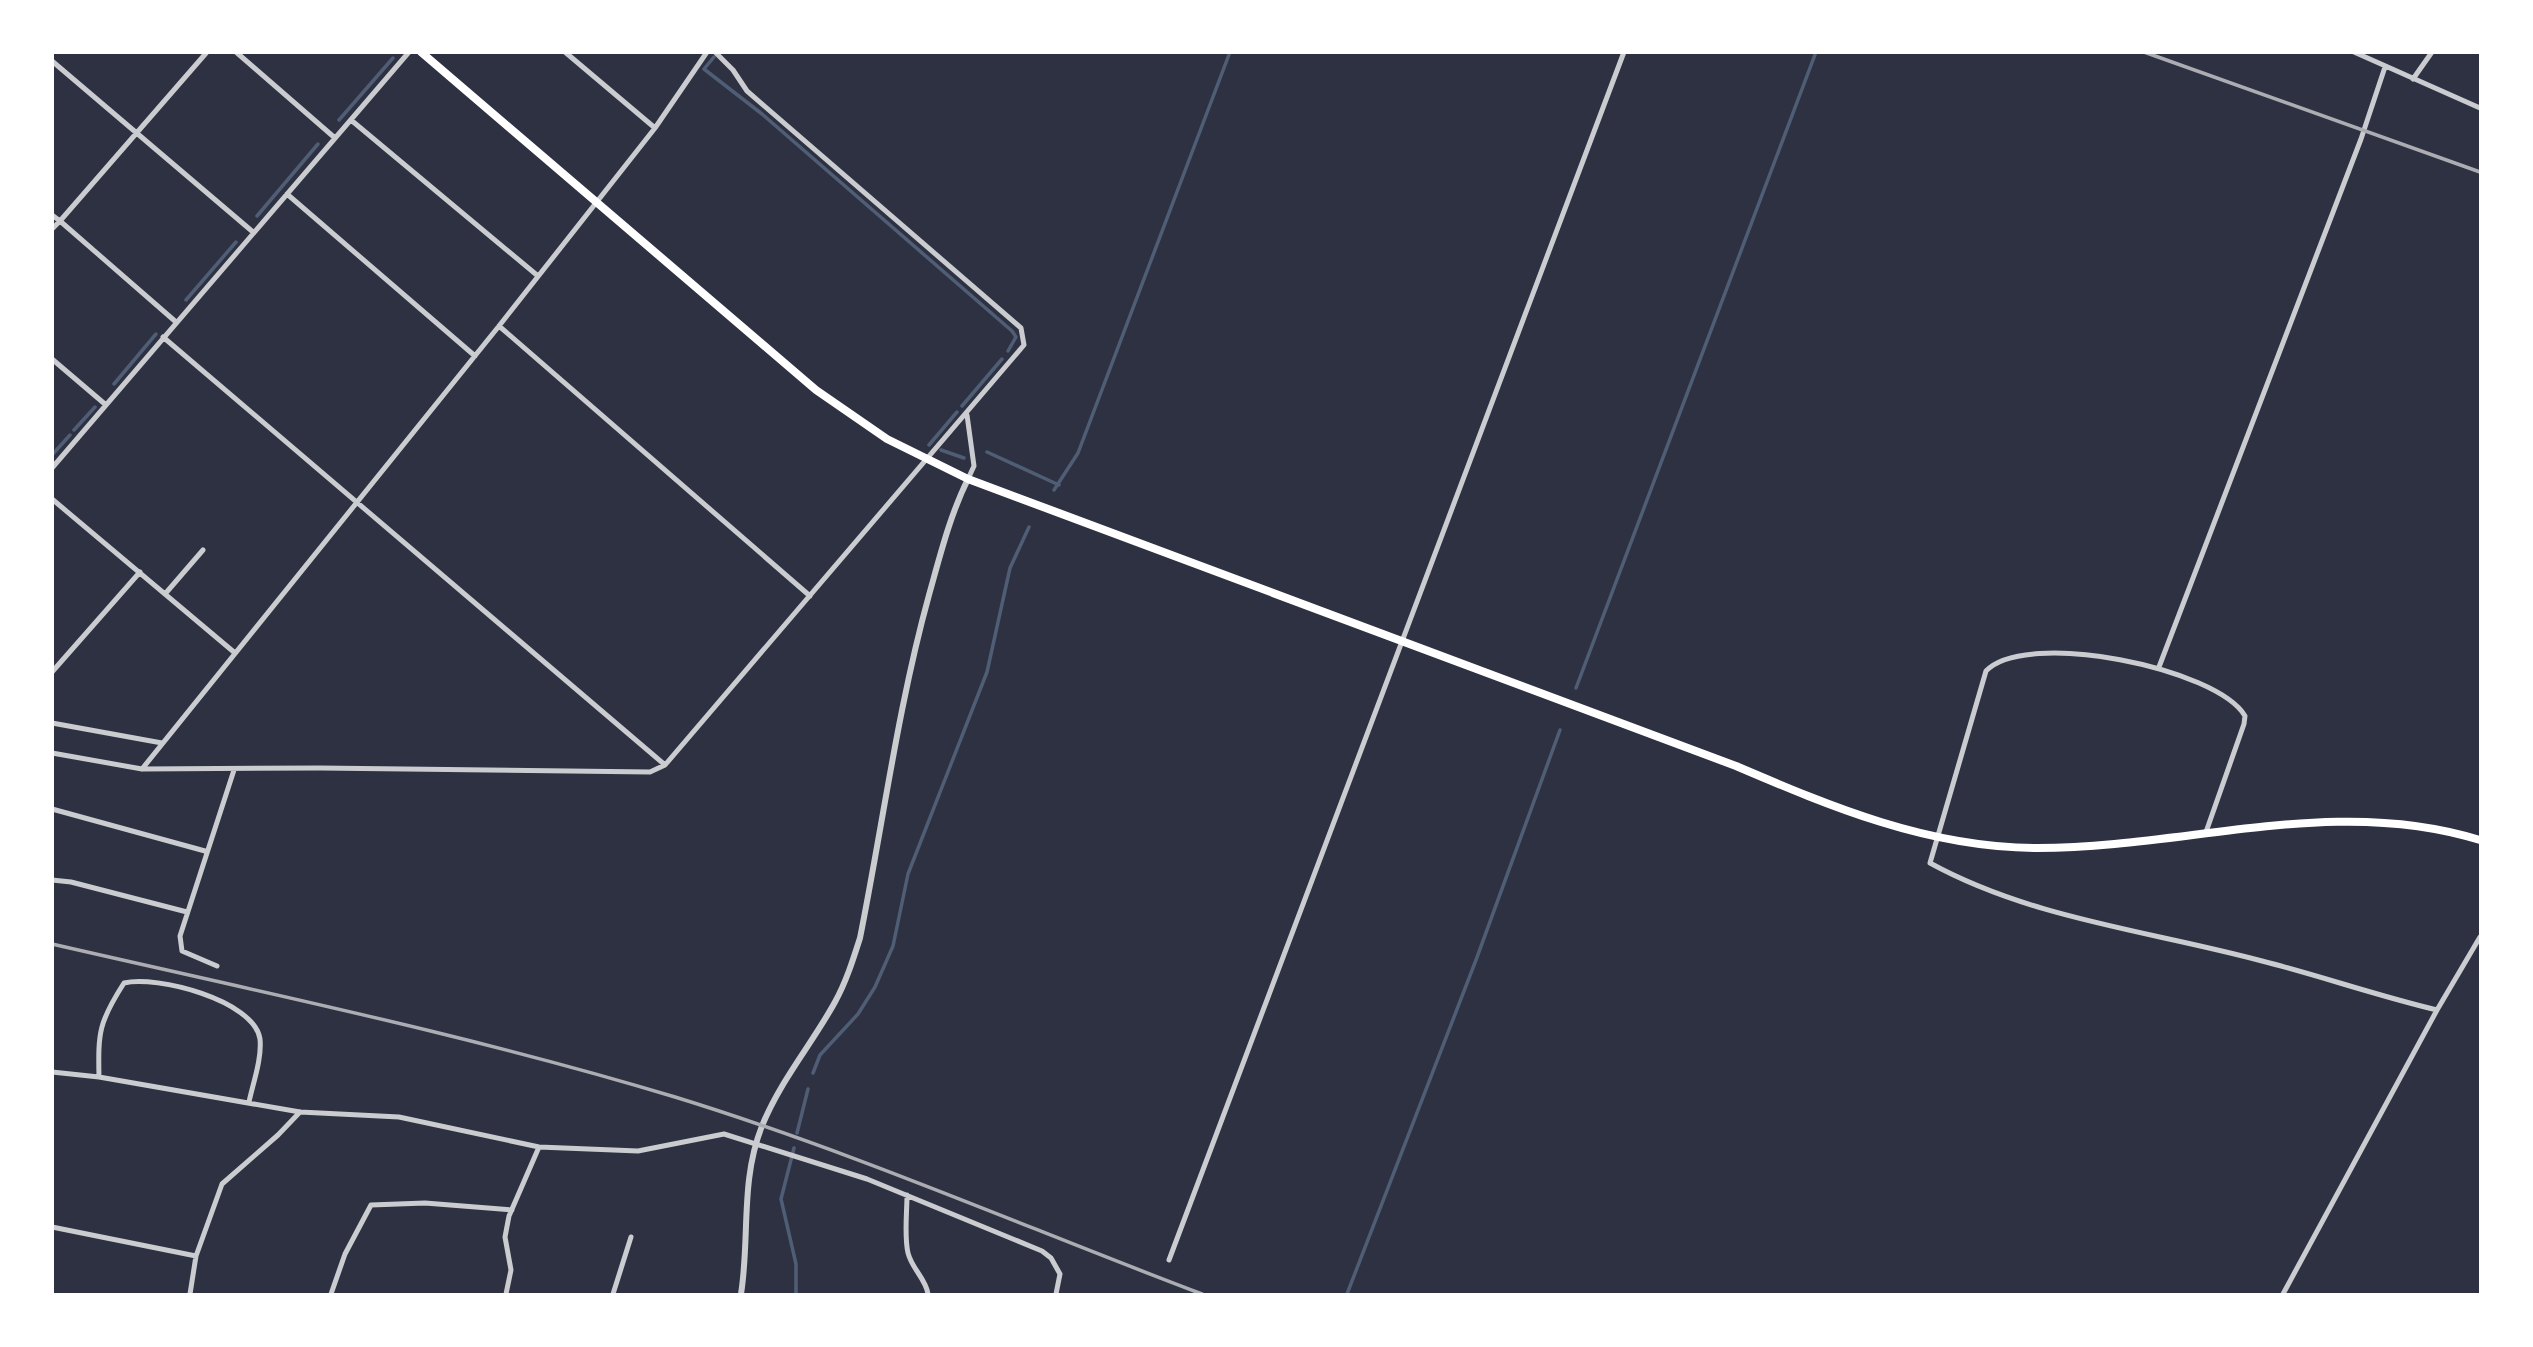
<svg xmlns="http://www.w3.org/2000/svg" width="2533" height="1347" font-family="Spectral,serif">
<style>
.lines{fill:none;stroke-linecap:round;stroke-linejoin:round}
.stream{stroke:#4f5d75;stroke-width:3.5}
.minor{stroke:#caccd0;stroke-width:5}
.tertiary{stroke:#caccd0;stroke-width:6}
.trunk{stroke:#fff;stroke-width:8}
.rail{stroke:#abadb3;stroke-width:3.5}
</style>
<rect width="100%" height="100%" fill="#2d3142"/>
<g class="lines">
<path class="stream" d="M714,57L704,69L762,114L1012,331L1016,337L1008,351
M339,120L393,58
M257,216L318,144
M186,300L236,242
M114,384L156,334
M962,406L1002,359
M74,430L95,407
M929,445L957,412
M941,450L964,458
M987,452L1059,485
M52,455L70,435
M1054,490L1078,453L1230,52
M1576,688L1816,52
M813,1073L820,1055L858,1014L875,987L893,946L908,874L987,672L1010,568L1029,527
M797,1133L808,1089
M794,1148L781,1199L796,1264V1294
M1347,1294L1476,960L1560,730"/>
<path class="minor" d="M236,52L335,138
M565,52L655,128
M2354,52L2480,108
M52,61L253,232
M2413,79L2432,52
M351,120L538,276
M287,194L475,356
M52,215L60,221L52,229
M176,322L60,221L207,52
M499,326L810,596
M163,337L665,765
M52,359L106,405
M967,415L974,466L968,479
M52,468L409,52
M52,499L235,653
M165,594L203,550
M2159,667L2361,139L2385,67
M52,672L140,572
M52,723L162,743
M52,753L142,769L320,768L650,772L665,765L1024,345L1021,328L747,91L733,70L715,52
M142,769L499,326L655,128L707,52
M52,809L205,851
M2206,832L2244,724L2245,716C2217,668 2026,629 1986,671L1930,863C2032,919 2151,931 2262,961C2321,976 2378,996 2437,1010
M52,880L71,882L187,912
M217,966L182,951L180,936L234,770
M52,1072L99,1077L300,1112L399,1117L539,1147L638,1151L724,1134L867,1179L1042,1251L1051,1258L1060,1274L1056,1294
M99,1077C98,1032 99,1022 124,983C156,975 254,1000 260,1039C262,1059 253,1083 249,1102
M907,1195C907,1213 904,1236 908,1253C912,1269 926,1279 928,1294
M52,1227L196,1256
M1169,1260L1624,52
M190,1294L196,1256L222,1184L278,1135L300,1112
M331,1294L345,1254L371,1205L425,1203L512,1210
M506,1294L511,1270L505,1237L509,1216L539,1147
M613,1294L631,1237
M2283,1294L2437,1010L2480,937"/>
<path class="tertiary" d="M741,1294C750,1238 740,1181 762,1126C780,1081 812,1044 835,1002C846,982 853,960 860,938C883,823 898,707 929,595C940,556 950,515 968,479"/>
<path class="trunk" d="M421,52L816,390L887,439L968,479L1736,766C1832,807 1927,847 2034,848C2184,849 2333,794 2480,840"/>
<path class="rail" d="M2144,52L2480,172
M52,944C261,992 470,1035 675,1097C854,1152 1027,1228 1202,1294"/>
</g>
<rect width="2533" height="1347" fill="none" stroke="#ffffff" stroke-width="108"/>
</svg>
